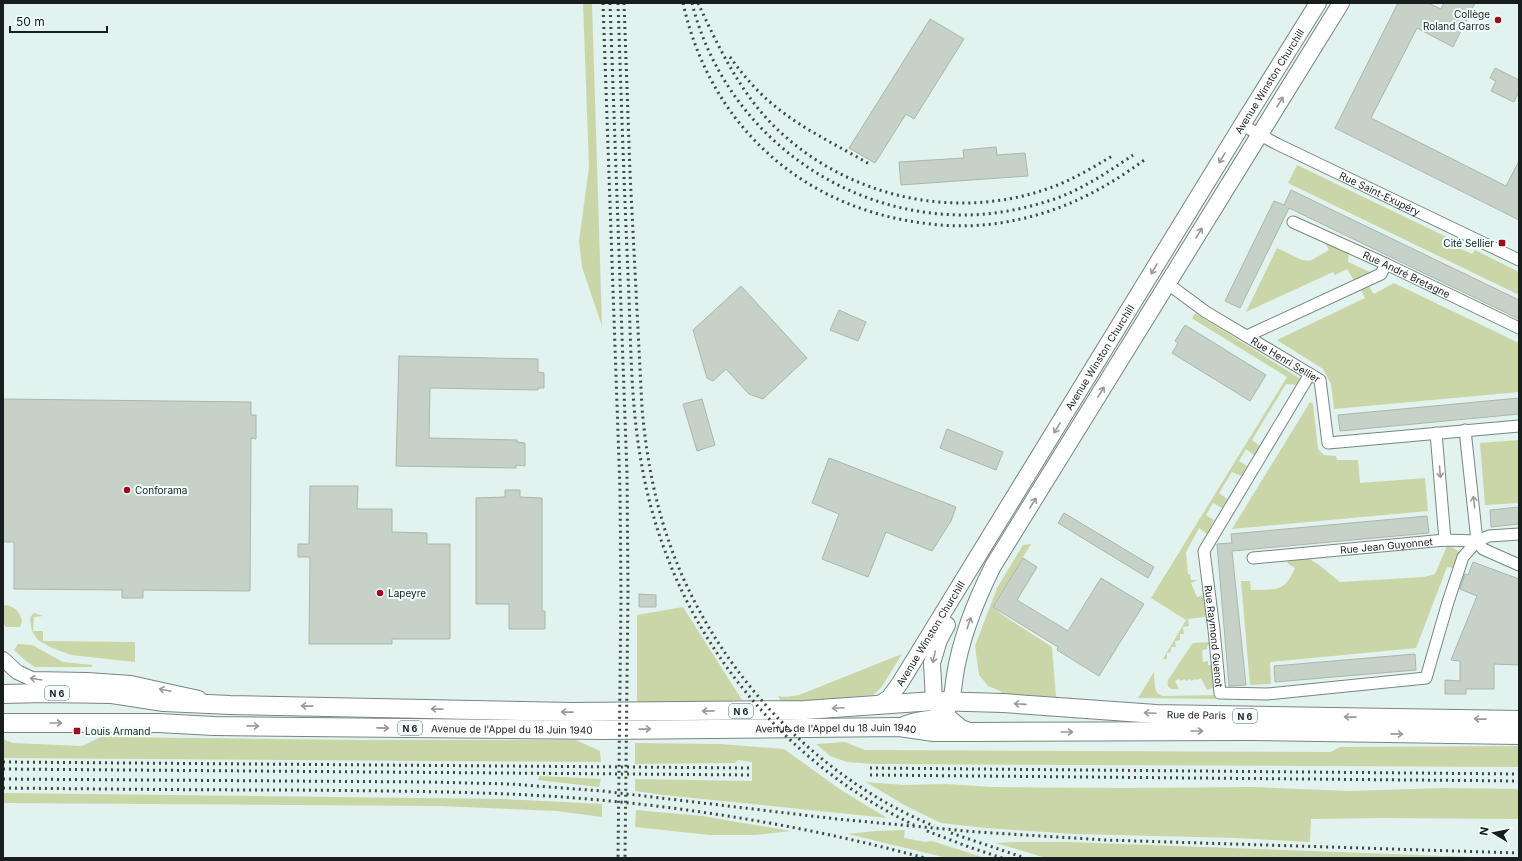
<svg xmlns="http://www.w3.org/2000/svg" width="1522" height="861" font-family="Inter,sans-serif">
<style>
.green{fill:#cad6a7}
.building{fill:#c6d1c8;stroke:#abb6ad}
.lines{fill:none;stroke-linecap:round;stroke-linejoin:round}
.minor-casing{stroke:#778683;stroke-width:13}
.tertiary-casing{stroke:#778683;stroke-width:16}
.secondary-casing{stroke:#778683;stroke-width:18}
.primary-casing{stroke:#778683;stroke-width:20}
.minor{stroke:#fff;stroke-width:11}
.tertiary{stroke:#fff;stroke-width:14}
.secondary{stroke:#fff;stroke-width:16}
.primary{stroke:#fff;stroke-width:18}
.rail{stroke:#404846;stroke-width:3;stroke-dasharray:2 4;stroke-linecap:butt}
.oneway{stroke:#979a99}
.poi-dot{fill:#a3081b;stroke:#f1fefc;stroke-width:1.5}
.labels{text-anchor:middle;dominant-baseline:central;stroke-width:4;stroke-linejoin:round;paint-order:stroke}
.shield{fill:#f1fefc;stroke:#596160;stroke-width:1}
.shield-label{font-size:9px;font-weight:bold;fill:#181e1d}
.poi-label{font-size:10px;fill:#181e1d;stroke:#f1fefc;text-anchor:start}
.street-label{font-size:10px;fill:#181e1d;stroke:#f1fefc}
</style>
<rect width="100%" height="100%" fill="#e2f2ee"/>
<path class="green" d="M583,3H592L602,326L582,267L579,241L589,167Z
M1297,165L1457,242L1455,246L1472,254L1475,250L1519,272V295L1288,183Z
M1325,242L1349,251L1348,262L1370,272L1369,275L1355,282L1347,269L1335,275L1333,272L1246,312L1277,248L1302,260L1310,261L1329,250Z
M1394,283L1519,343V392L1334,409L1331,384L1323,369L1277,340L1365,298L1361,290L1369,287L1374,294Z
M1195,313L1301,379L1297,385L1286,384L1252,440L1260,446L1254,455L1246,449L1239,461L1247,466L1241,476L1232,472L1219,493L1227,499L1222,508L1213,503L1206,515L1214,520L1207,534L1199,528L1186,552L1188,574H1190L1191,580H1198L1191,583L1197,597L1207,594L1209,628L1207,627L1206,617L1188,619L1189,626L1183,627L1184,634H1180V640L1175,641L1176,647H1171V652L1167,653V659H1163L1186,620L1151,598L1287,377L1193,319L1192,318Z
M1310,402L1313,404L1318,449L1324,455L1336,456L1337,460H1358L1360,483L1425,478L1428,511L1232,529Z
M1519,440V503L1485,505L1480,443Z
M1031,544L993,607L1004,616L1052,647L1056,697L1004,694L1000,691L988,686L979,675L975,646L997,588L1023,545Z
M1447,546L1454,548L1459,552L1454,568L1447,567L1416,648L1270,662L1271,684L1250,685L1241,581H1250L1251,590C1277,589 1284,593 1295,568L1287,563L1290,559L1306,557L1318,564L1340,582L1424,577L1435,574Z
M3,605C13,605 20,611 22,621L20,627H6L3,622Z
M683,607L742,700L637,705V615Z
M34,613L43,616L34,617L33,631H43V641L135,642V662L71,655L50,647L38,640L32,631L30,620L31,616Z
M1210,642L1211,645L1207,646V649L1202,650L1203,662L1208,661V665H1212L1213,688L1207,690L1201,678L1197,680L1196,679L1191,681L1190,679L1186,681L1185,679L1181,681L1179,679L1175,681L1179,689C1172,690 1166,689 1168,680L1192,644L1194,643Z
M18,644L32,645L63,662L92,665V667H35L26,661L14,650Z
M902,654L881,688L873,695L782,703L778,696L786,697L799,695Z
M1154,672L1155,688L1157,693L1162,696L1217,695L1219,696L1220,699L1138,698Z
M101,737L361,740H576L600,751L601,762L3,758V739L13,743L82,746Z
M845,742L865,750L1331,752L1340,747L1519,746V767L874,764L847,762L830,756L816,744Z
M635,743L720,744L784,749L841,790L887,818L664,795L635,791V779L752,781V762L738,760L735,763L635,764Z
M539,776L601,779L599,787L538,780Z
M866,782L904,785L946,784L992,787L1124,788L1252,787L1350,791L1442,788L1519,789V819L1382,818L1311,819L1310,842L1236,838L1074,834L986,828L941,823L906,806Z
M3,793L503,799L602,804V817L557,811L439,806L3,803Z
M636,810L702,816L791,831L756,835H710L635,827Z
M905,830L904,838L925,842L932,841L985,858H947L848,834L876,831Z
M1016,842H1067L1500,858H1046L996,843Z"/>
<path class="building" d="M1398,3H1428L1441,9L1444,3H1475L1453,47L1417,28L1371,118L1506,186L1519,161V220L1335,128Z
M930,19L964,39L914,119L906,114L875,163L849,148Z
M1495,68L1519,80V91L1514,102L1491,91L1496,81L1490,78Z
M996,147L997,155L1025,153L1028,176L901,185L899,162L964,158L963,150Z
M1291,190L1519,300V319L1289,208L1240,308L1225,301L1274,201L1284,205Z
M741,286L807,358L763,399L749,394L726,369L713,381L707,378L693,330Z
M839,310L866,322L858,341L830,330Z
M1185,325L1266,375L1250,401L1172,353L1178,343L1175,341Z
M399,356L538,359V372L544,373V388H538V390L430,388L429,438L517,440V442L525,443V466L516,465V468L396,466Z
M1519,398V414L1340,431L1338,415Z
M3,399L251,402V415H256V439L251,438L250,591L143,590V598H122V590L14,589V542H3Z
M702,399L715,445L697,451L683,404Z
M947,429L1003,452L996,470L940,448Z
M829,458L956,507L951,521L932,551L886,532L868,577L822,559L839,514L812,503Z
M310,486H358L357,509H392V532L427,533V544H450V639H392V644H309L310,557H298V544H309Z
M505,490H520V497L542,498V611H545V629H509V604H476V498L505,497Z
M1519,507V524L1491,527L1490,510Z
M1064,513L1154,567L1148,578L1058,523Z
M1427,516L1429,533L1232,551L1246,685L1229,686L1217,544L1232,543L1231,534Z
M1023,558L1037,567L1017,600L1068,631L1101,578L1144,604L1099,676L1057,650L1058,647L993,607Z
M1473,562L1519,579V665L1494,664V689H1466V694H1445V680L1460,681V661L1451,660L1477,596L1460,589L1465,574L1468,575Z
M639,594L656,595V607H639Z
M1415,654L1416,670L1275,682L1274,666Z"/>
<g class="lines">
<g class="minor-casing">
<g id="minor">
<path id="s1" d="M1242,125L1277,144L1519,260"/>
<path id="s2" d="M1293,222L1386,264L1519,328"/>
<path id="s3" d="M1168,284L1206,312L1320,380L1328,443L1519,426"/>
<path d="M1247,336L1381,274L1386,264"/>
<path id="s4" d="M1310,374L1204,551L1214,630L1220,693L1267,694L1426,678L1448,602L1463,557L1477,541"/>
<path d="M1465,430L1477,541L1483,549L1519,565"/>
<path d="M1436,433L1445,540"/>
<path id="s5" d="M1253,558L1445,540L1477,541L1489,536L1519,534"/>
</g>
</g>
<g class="tertiary-casing">
<path id="tertiary" d="M3,659L17,672L32,679L87,680L131,683L199,698"/>
</g>
<g class="secondary-casing">
<g id="secondary">
<path d="M947,625L939,640L932,663L934,701L940,710L961,728L972,732"/>
<path id="s6" d="M877,706L889,698L900,683L1242,125L1318,3"/>
<path d="M899,727C906,724 914,721 922,720C931,718 938,720 944,713C953,704 953,687 955,675C961,637 976,600 993,566L1341,3"/>
</g>
</g>
<g class="primary-casing">
<g id="primary">
<path id="s7" d="M3,694L45,693L112,694L164,702L230,705L573,712L805,710L934,701L1003,703L1156,714L1519,720"/>
<path id="s8" d="M3,723H158L214,726L606,730L899,727L934,732H972L1248,731L1519,735"/>
</g>
</g>
<use href="#minor" class="minor"/>
<use href="#tertiary" class="tertiary"/>
<use href="#secondary" class="secondary"/>
<use href="#primary" class="primary"/>
<path class="rail" d="M603,3L620,490L621,597L618,858
M610,3L627,474L628,591L625,858
M618,3C621,93 624,184 628,274C631,336 630,399 641,461C667,618 770,756 914,825
M624,3L630,173L642,408C646,454 654,499 669,542C712,666 812,776 934,826
M683,3C708,116 789,198 904,220C935,226 968,228 1000,223C1057,214 1101,192 1147,158
M692,3C723,127 836,215 964,215C991,215 1019,210 1045,202C1077,193 1105,174 1133,155
M698,3C717,44 737,86 768,120C841,197 956,224 1055,186C1076,178 1095,166 1114,155
M730,57C743,75 757,92 776,107C804,130 839,146 871,165
M3,762L752,768
M870,768L1519,774
M3,769L752,775
M870,775L1519,781
M3,779L429,782L511,784L602,791L837,819L977,832L1106,840L1519,853
M3,788C99,789 196,790 292,790C382,791 473,791 563,797C685,806 807,826 925,858
M927,831L969,847L1002,858
M951,833L1025,858"/>
</g>
<defs><path id="oneway-shaft" d="M-6 0H5M1.5-3L5.5 0L1.5 3" fill="none" stroke-width="1.6" stroke-linecap="round" stroke-linejoin="round"/></defs>
<g class="oneway">
<use href="#oneway-shaft" transform="translate(1280 102) rotate(-58)"/>
<use href="#oneway-shaft" transform="translate(1222 158) rotate(121)"/>
<use href="#oneway-shaft" transform="translate(1199 233) rotate(-58)"/>
<use href="#oneway-shaft" transform="translate(1154 269) rotate(121)"/>
<use href="#oneway-shaft" transform="translate(1101 392) rotate(-58)"/>
<use href="#oneway-shaft" transform="translate(1057 428) rotate(121)"/>
<use href="#oneway-shaft" transform="translate(1440 472) rotate(85)"/>
<use href="#oneway-shaft" transform="translate(1474 502) rotate(-97)"/>
<use href="#oneway-shaft" transform="translate(1033 503) rotate(-58)"/>
<use href="#oneway-shaft" transform="translate(969 623) rotate(-71)"/>
<use href="#oneway-shaft" transform="translate(934 657) rotate(102)"/>
<use href="#oneway-shaft" transform="translate(36 679) rotate(-171)"/>
<use href="#oneway-shaft" transform="translate(165 690) rotate(-168)"/>
<use href="#oneway-shaft" transform="translate(1020 704) rotate(-176)"/>
<use href="#oneway-shaft" transform="translate(307 706) rotate(-179)"/>
<use href="#oneway-shaft" transform="translate(838 708) rotate(177)"/>
<use href="#oneway-shaft" transform="translate(437 709) rotate(-179)"/>
<use href="#oneway-shaft" transform="translate(708 711) rotate(179)"/>
<use href="#oneway-shaft" transform="translate(567 712) rotate(-179)"/>
<use href="#oneway-shaft" transform="translate(1150 713) rotate(-177)"/>
<use href="#oneway-shaft" transform="translate(1350 717) rotate(-179)"/>
<use href="#oneway-shaft" transform="translate(1480 719) rotate(-179)"/>
<use href="#oneway-shaft" transform="translate(56 723)"/>
<use href="#oneway-shaft" transform="translate(253 726) rotate(1)"/>
<use href="#oneway-shaft" transform="translate(383 728) rotate(1)"/>
<use href="#oneway-shaft" transform="translate(645 729) rotate(-1)"/>
<use href="#oneway-shaft" transform="translate(1197 731)"/>
<use href="#oneway-shaft" transform="translate(1067 732)"/>
<use href="#oneway-shaft" transform="translate(1397 734) rotate(1)"/>
</g>
<g class="poi-dot">
<circle cx="1498" cy="20" r="4"/>
<rect x="1498" y="239" width="8" height="8" rx="2"/>
<circle cx="127" cy="490" r="4"/>
<circle cx="380" cy="593" r="4"/>
<rect x="73" y="727" width="8" height="8" rx="2"/>
</g>
<g class="labels">
<g class="shield">
<rect x="45" y="686" width="24" height="14" rx="3"/>
<rect x="729" y="704" width="24" height="14" rx="3"/>
<rect x="1233" y="709" width="24" height="14" rx="3"/>
<rect x="398" y="721" width="24" height="14" rx="3"/>
</g>
<g class="shield-label">
<text x="57" y="693">N 6</text>
<text x="741" y="711">N 6</text>
<text x="1245" y="716">N 6</text>
<text x="410" y="728">N 6</text>
</g>
<g class="poi-label">
<text x="1490" y="14" text-anchor="end">Collège<tspan x="1490" dy="12">Roland Garros</tspan></text>
<text x="1494" y="243" text-anchor="end">Cité Sellier</text>
<text x="135" y="490">Conforama</text>
<text x="388" y="593">Lapeyre</text>
<text x="85" y="731">Louis Armand</text>
</g>
<g class="street-label">
<text stroke="none"><textPath href="#s6" startOffset="739">Avenue Winston Churchill</textPath></text>
<text stroke="none"><textPath href="#s1" startOffset="154">Rue Saint-Exupéry</textPath></text>
<text stroke="none"><textPath href="#s2" startOffset="125">Rue André Bretagne</textPath></text>
<text stroke="none"><textPath href="#s6" startOffset="415">Avenue Winston Churchill</textPath></text>
<text stroke="none"><textPath href="#s3" startOffset="140">Rue Henri Sellier</textPath></text>
<text stroke="none"><textPath href="#s5" startOffset="134">Rue Jean Guyonnet</textPath></text>
<text stroke="none"><textPath href="#s6" startOffset="91">Avenue Winston Churchill</textPath></text>
<text stroke="none"><textPath href="#s4" startOffset="292">Rue Raymond Guenot</textPath></text>
<text stroke="none"><textPath href="#s7" startOffset="1195">Rue de Paris</textPath></text>
<text stroke="none"><textPath href="#s8" startOffset="509">Avenue de l'Appel du 18 Juin 1940</textPath></text>
<text stroke="none"><textPath href="#s8" startOffset="833">Avenue de l'Appel du 18 Juin 1940</textPath></text>
</g>
</g>
<rect width="1522" height="861" fill="none" stroke="#181e1d" stroke-width="8"/>
<g transform="translate(1494 833) rotate(280)" stroke="#f1fefc" stroke-width="3" paint-order="stroke">
<path d="M0-3L7 15L0 10L-7 15Z" fill="#181e1d"/>
<text y="-6" font-size="11" font-weight="bold" text-anchor="middle" fill="#181e1d">N</text>
</g>
<path d="M10 26v6h97v-6" fill="none" stroke="#181e1d" stroke-width="2"/>
<text x="16" y="26" font-size="12" fill="#181e1d" stroke="#f1fefc" stroke-width="3" paint-order="stroke">50 m</text>
</svg>
